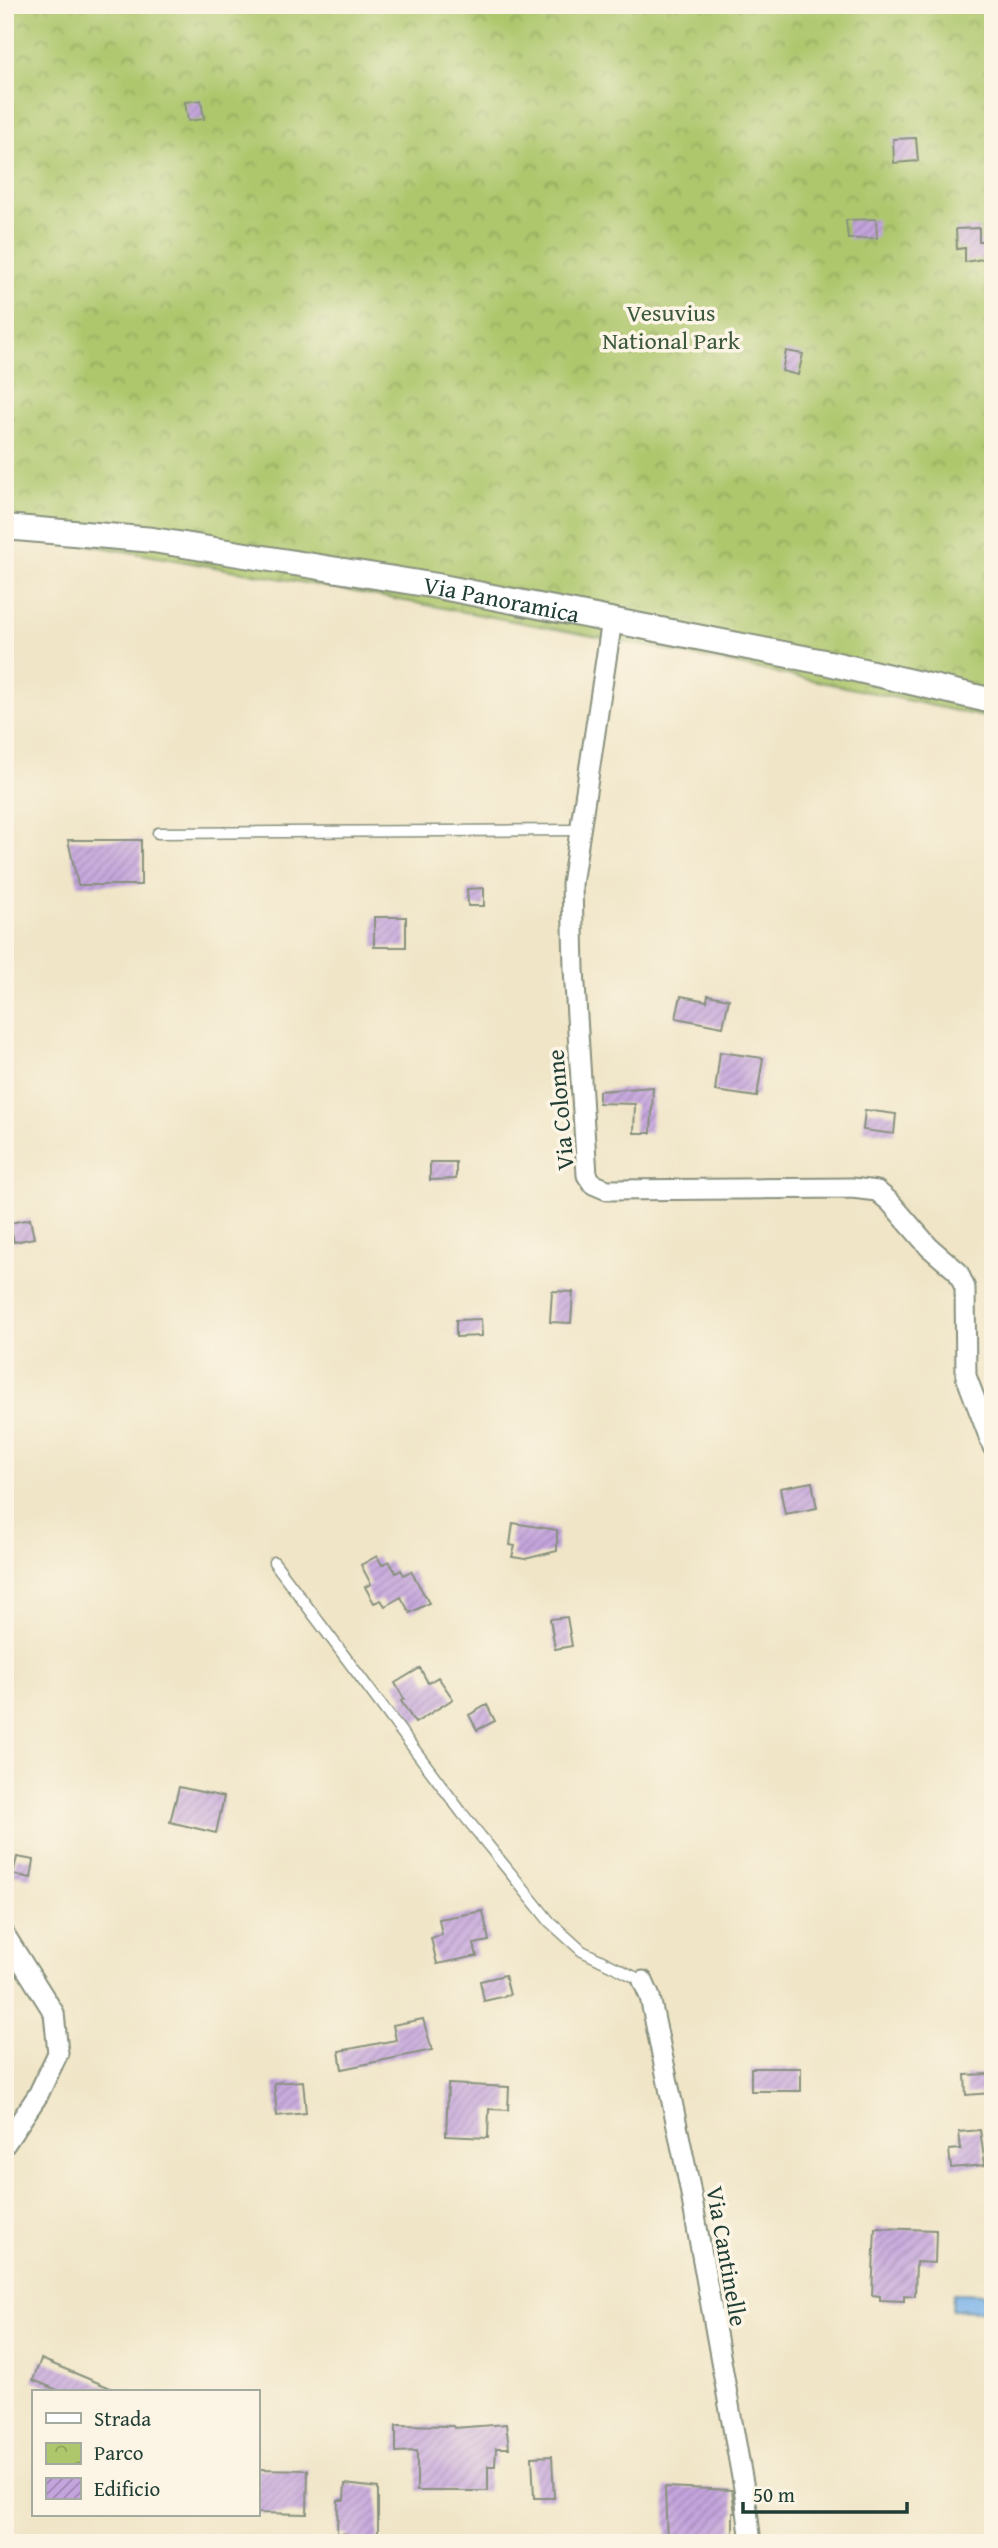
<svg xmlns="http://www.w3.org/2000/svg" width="998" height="2548" font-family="'Gentium Book Plus',serif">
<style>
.park{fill:url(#park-crowns);stroke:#668250;stroke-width:2}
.water{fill:url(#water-ripples);stroke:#4c788e;stroke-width:2}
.building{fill:url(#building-hatch)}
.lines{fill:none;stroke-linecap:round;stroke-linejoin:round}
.service-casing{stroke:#88917e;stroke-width:13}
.minor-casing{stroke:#88917e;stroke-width:23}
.tertiary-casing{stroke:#88917e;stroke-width:28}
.service{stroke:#fff;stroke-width:10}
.minor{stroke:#fff;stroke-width:19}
.tertiary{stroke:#fff;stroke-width:24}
.labels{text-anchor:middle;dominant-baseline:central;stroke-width:7;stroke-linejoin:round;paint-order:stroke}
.park-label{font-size:24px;fill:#3c593f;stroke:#fcf5e5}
.street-label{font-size:24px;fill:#1f3d34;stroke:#fcf5e5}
</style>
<defs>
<pattern id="park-crowns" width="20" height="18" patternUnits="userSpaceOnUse" patternTransform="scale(1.75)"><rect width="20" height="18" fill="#aec76d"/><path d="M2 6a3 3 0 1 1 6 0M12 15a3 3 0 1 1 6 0" fill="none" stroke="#8da35a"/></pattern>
<pattern id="water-ripples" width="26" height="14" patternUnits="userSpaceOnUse" patternTransform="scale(1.75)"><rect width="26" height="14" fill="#79b2e9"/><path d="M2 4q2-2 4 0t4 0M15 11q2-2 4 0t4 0" fill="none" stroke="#6392be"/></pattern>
<pattern id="building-hatch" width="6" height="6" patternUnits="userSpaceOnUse" patternTransform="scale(1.75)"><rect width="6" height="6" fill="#c4a4dd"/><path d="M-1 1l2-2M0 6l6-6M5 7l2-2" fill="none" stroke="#9f87b4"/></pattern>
</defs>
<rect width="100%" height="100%" fill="#fcf5e5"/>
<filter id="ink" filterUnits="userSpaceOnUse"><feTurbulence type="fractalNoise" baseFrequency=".0143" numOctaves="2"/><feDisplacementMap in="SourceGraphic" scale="14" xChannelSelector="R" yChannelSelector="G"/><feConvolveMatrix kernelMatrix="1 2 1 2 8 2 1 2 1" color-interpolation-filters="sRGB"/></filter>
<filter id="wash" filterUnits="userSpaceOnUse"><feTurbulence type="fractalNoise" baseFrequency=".00686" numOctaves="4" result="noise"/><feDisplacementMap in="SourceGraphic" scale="28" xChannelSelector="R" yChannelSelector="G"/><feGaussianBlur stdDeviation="1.57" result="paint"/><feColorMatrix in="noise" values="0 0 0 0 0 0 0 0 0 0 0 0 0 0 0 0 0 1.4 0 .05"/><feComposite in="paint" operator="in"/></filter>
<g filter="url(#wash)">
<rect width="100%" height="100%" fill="#f0e5c7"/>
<path class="park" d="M5,5H993V719C684,650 372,594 60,540L5,537Z"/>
<path class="water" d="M953,2293L989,2294L988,2311L952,2310Z"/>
<g id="blocks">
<path class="building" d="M201,100L204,119L188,121L185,102Z
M916,138L918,161L894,163L893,139Z
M876,219L877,238L848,239L846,220Z
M979,228V241H983V259L965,262V248L957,249L956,229Z
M786,351L803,354L798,375L782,371Z
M68,840H141V885H78Z
M484,888V906H468L467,889Z
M374,917H406V947H374Z
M708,995L729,999L723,1027L676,1018L681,996L707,1001Z
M720,1052L763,1058L757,1097L715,1091Z
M653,1087L651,1133H634L635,1104L599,1103V1091Z
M865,1110L896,1114L894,1134L863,1130Z
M430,1162H456V1179L430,1180Z
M30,1219L34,1238L14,1242L10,1223Z
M552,1291L573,1292L571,1323L550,1322Z
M481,1319L482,1336L456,1337V1320Z
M812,1482L817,1508L785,1514L780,1488Z
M513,1523L557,1530V1551L525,1559L512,1557L515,1546L510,1545Z
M377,1556L382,1565L389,1561L396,1573L401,1570L404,1575L411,1571L429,1603L410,1613L401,1597L385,1606L381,1600L374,1603L365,1587L371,1584L361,1565Z
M567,1617L572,1646L555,1649L550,1619Z
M420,1668L428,1683L438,1677L453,1699L415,1723L401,1701L404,1699L395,1683Z
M487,1705L495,1721L477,1730L469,1715Z
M179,1787L224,1797L216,1833L170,1822Z
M17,1857L34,1860L31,1878L13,1874Z
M483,1911L489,1941L474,1944L477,1956L437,1964L431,1938L442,1935L439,1919Z
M505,1975L510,1995L484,2001L480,1981Z
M423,2019L432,2050L342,2069L339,2051L396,2040L393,2025Z
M751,2068H801V2091H751Z
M990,2074L991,2093L966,2095L965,2075Z
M303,2081L306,2113L277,2116L274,2083Z
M448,2084L509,2087L508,2110L489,2109L488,2138L446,2136Z
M980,2130L985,2165L951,2168L949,2150L961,2149L959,2132Z
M875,2228L936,2230L935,2263L916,2262L915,2296L904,2295V2301L880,2300V2296L872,2295Z
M41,2359L120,2392H62L33,2380Z
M506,2424L509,2448H496L495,2466H488V2491H417V2451L396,2452V2425L453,2426L454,2428Z
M552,2456L554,2498H534L532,2457Z
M257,2469L308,2470L307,2514L257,2513Z
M345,2484L378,2488V2543L346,2542L347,2534L337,2533L338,2500H344Z
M665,2487L732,2490L735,2513H733V2543H667Z"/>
</g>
</g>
<g filter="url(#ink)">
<use href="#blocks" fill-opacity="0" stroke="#88917e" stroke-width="2"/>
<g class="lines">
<g class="service-casing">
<path id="service" d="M158,833L580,830
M274,1562L462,1813L550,1922L582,1951L643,1981"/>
</g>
<g class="minor-casing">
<path id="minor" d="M612,620L572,884L574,969L587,1175L593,1184L607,1190L852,1188L877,1191L890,1202L929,1247L958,1272L965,1288L966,1376L993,1447
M5,1935L54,2013L58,2053L38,2095L5,2144
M643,1981L650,1997L689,2183L745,2494L751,2543"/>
</g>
<g class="tertiary-casing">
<g id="tertiary">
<path id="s1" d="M5,527L153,540L437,586L829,663L993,701"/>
</g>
</g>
<use href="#service" class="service"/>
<use href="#minor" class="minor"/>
<use href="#tertiary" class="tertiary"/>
</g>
</g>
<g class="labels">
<g class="park-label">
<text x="671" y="312">Vesuvius<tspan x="671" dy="28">National Park</tspan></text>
</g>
<g class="street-label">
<text stroke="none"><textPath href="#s1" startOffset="502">Via Panoramica</textPath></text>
<text transform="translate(560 1110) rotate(-95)">Via Colonne</text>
<text transform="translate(727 2256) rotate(80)">Via Cantinelle</text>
</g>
</g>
<rect width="998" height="2548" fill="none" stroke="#fcf5e5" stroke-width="28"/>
<rect x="32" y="2390" width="228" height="126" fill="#fcf5e5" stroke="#a4ab9e" stroke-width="2"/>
<rect x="46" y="2413" width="35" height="10" fill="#ffffff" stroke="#a4ab9e" stroke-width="2"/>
<text x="94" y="2426" font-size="21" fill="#1f3d34">Strada</text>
<rect x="46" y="2443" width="35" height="21" fill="url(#park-crowns)" stroke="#a4ab9e" stroke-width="2"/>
<text x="94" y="2460" font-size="21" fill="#1f3d34">Parco</text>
<rect x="46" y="2478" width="35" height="21" fill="url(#building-hatch)" stroke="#a4ab9e" stroke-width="2"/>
<text x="94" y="2496" font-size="21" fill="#1f3d34">Edificio</text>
<path d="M743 2502v10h164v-10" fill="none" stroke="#1f3d34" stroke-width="3.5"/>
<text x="753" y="2502" font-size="21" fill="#1f3d34" stroke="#fcf5e5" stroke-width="5" paint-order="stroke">50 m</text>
</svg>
